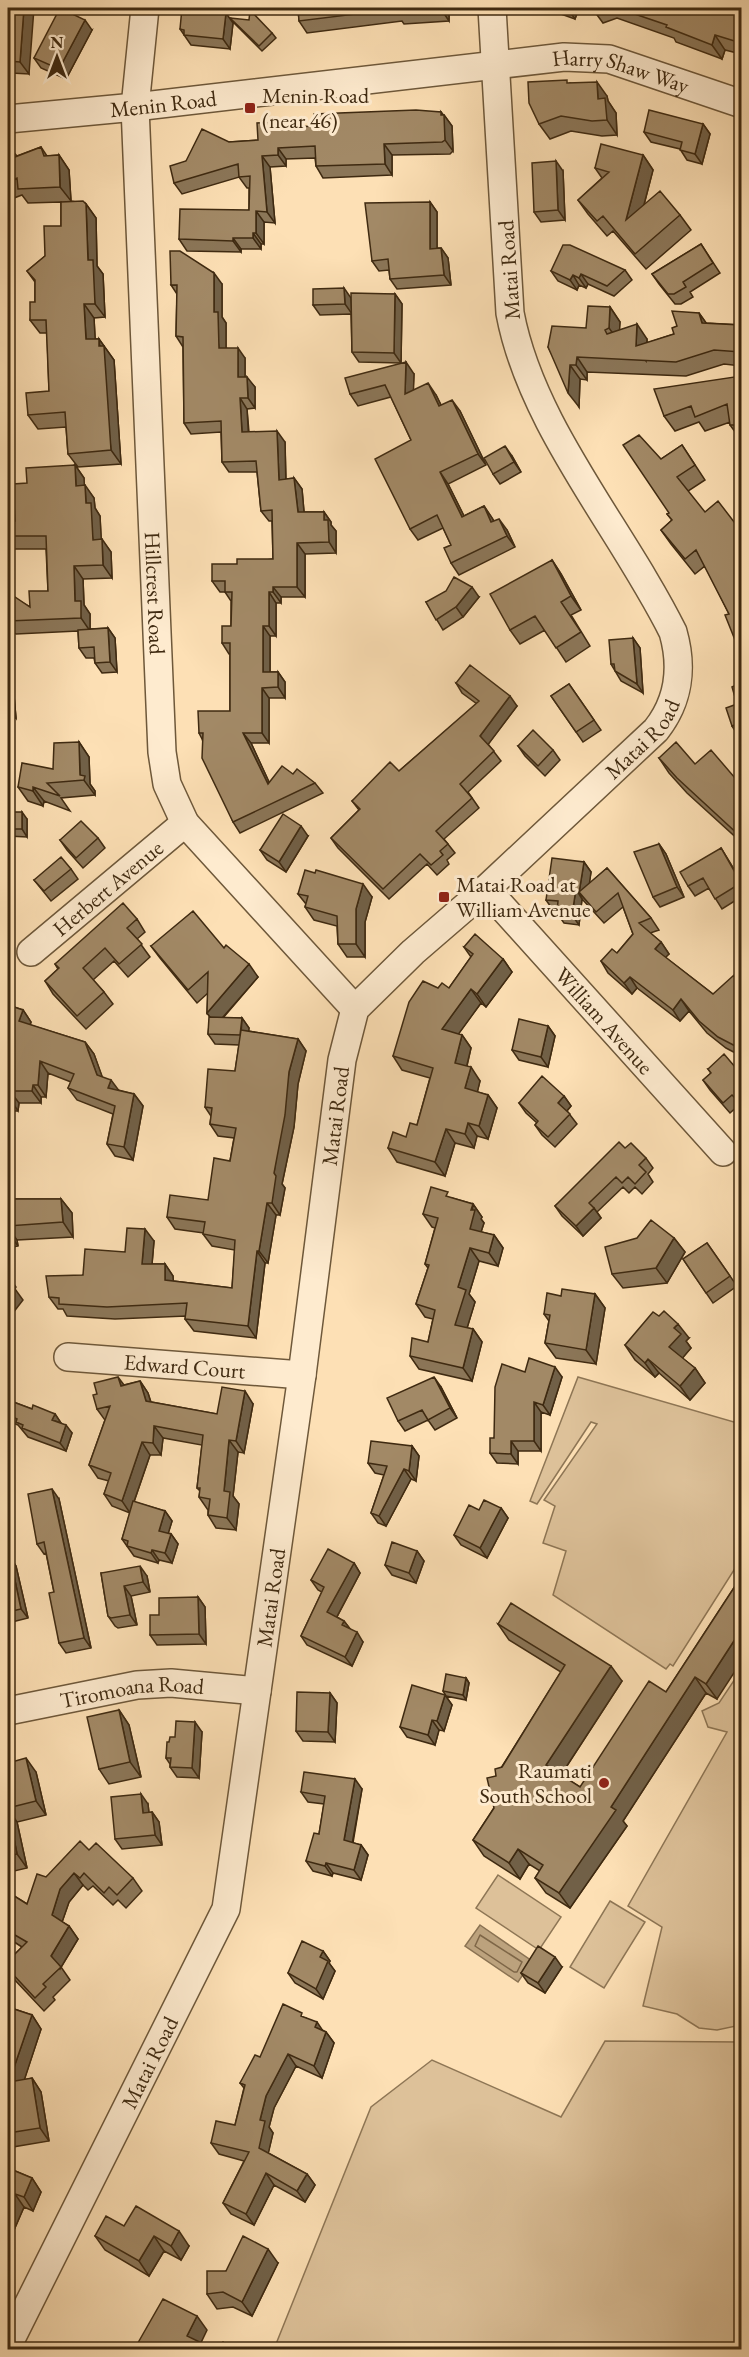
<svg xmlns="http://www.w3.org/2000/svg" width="749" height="2357" font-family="'EB Garamond',serif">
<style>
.green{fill:#ddc199;stroke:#8e7655;stroke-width:1.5}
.water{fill:#bca27d;stroke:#8a7252;stroke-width:1.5}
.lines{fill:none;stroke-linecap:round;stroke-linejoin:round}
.shore{stroke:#7e6647;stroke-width:1.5}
.minor-casing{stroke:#6e583a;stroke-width:30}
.minor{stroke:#feebcf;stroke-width:27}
.wall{fill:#8b7658;stroke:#3f2a11;stroke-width:1.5}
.shaded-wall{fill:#716047;stroke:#3f2a11;stroke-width:1.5}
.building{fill:#a28966;stroke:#3f2a11;stroke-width:1.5}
.poi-dot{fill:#8f2418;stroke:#feebcf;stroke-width:2}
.labels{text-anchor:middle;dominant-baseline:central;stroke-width:6;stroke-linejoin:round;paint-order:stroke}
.street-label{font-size:22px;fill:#3f2a11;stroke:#feebcf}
.poi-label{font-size:22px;fill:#3f2a11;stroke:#feebcf;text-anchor:start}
</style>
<rect width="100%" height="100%" fill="#fde0b5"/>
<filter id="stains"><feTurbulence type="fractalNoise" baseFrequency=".00333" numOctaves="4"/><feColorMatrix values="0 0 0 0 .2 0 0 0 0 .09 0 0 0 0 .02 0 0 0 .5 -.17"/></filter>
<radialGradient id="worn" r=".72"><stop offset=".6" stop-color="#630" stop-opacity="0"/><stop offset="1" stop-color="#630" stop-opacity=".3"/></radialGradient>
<path class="green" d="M578,1377L741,1424V1559L673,1666L670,1664L666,1669L553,1595L566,1551L543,1543L555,1506L544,1500L597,1424L591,1422L537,1504L530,1501Z
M741,1670V2025L717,2030L699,2028L677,2014L643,2006L662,1927L628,1906L727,1732L708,1727L702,1711L719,1703Z
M498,1875L561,1917L539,1950L476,1908Z
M610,1901L645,1922L604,1988L570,1967Z
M605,2041L741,2042V2349H274L371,2107L432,2060L561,2117Z"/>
<path class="water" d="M480,1925L532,1961L518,1982L465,1946Z"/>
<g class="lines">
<path class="shore" d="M480,1935L522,1962L517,1972H514L475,1946Z"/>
<g class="minor-casing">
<g id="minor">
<path id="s1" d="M145,8L135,107L162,752L167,784L185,823L355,1009"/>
<path id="s2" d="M8,119L135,107L564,57L609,59L742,104"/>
<path id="s3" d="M486,889L723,1152"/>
<path id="s4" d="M31,952L185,823"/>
<path id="s5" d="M68,1357L302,1375"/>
<path id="s6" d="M8,1711L137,1685L171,1683L257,1691"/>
<path id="s7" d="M8,2345L226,1909L302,1375L342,1060L355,1009L413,952L486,889L656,730C679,701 683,667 673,632C622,529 531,426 510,313L492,8"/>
</g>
</g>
<use href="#minor" class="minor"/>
</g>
<path class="wall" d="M8,8L29,74L11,73L8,69Z
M298,8H449V21L404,24L402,21L307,33L299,21Z
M544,8H579L575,19Z
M592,8H730L741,11V54L725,50L722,59L676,42L674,38L617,18L603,23Z
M216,10V12L233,23L230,49L191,45L180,29Z
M230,18L272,33L276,38L262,51L234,23Z
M92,30L66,79L41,68L34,58Z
M570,83L607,96L608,101L616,113L617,135L602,136L571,131L550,139L539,124Z
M441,112L443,115H444L452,126L453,151L450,154L392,155V175L323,178L316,166L315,158L286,159V166L270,167L275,223L264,222V244H261V249H241V252L187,251L179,239L249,210V188H247L239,177L182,194L174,183L186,161L229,142L258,140L276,126L284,128L314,126Z
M703,124L710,134L702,164L687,160L680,149L651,142L644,132Z
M8,146L17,156L41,147L47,156L59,155L69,170L71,201L86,204L96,218L97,266L103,274L105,317L94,318L95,339H99L114,360L121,464L78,467L68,454L66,427L38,429L28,415L49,391L47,333H40L30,320L35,302V282L27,271L45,256L61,226V202L28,203L22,195L14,198L8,189Z
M643,155L653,170L644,205L680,215L691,230L646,269L613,231L607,236L588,214L578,200L602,178L595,168Z
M563,171L565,220L541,222L534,212Z
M430,202L437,212V248H441L448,258L451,285L397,289L390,279L389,270L379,271L372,261Z
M701,244L720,273L690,292L693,297L681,304H675L659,284L652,274Z
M625,270L632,280L614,296L588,284L586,288L579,285L577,290L558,281L551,271Z
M222,284V317L226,323V348L245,358V377L255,387V408L247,409L249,432L285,442L286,479L294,478L302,489L304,512H324L331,522V525L336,531V553L305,554V597H281V603H276V636H270V672H278L285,682V698H269V743H251L269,782L293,774L315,783L323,793L240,833L233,822L202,739L199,733L230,711V654H229L222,643L231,626V601L225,592H220L212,581L237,564L273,559L272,521H269L261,511L257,472H229L222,462L221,432L191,434L184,423L183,347L176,336L177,294L171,285Z
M395,294L402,304L401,363L359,362L352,352L351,314L320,315L313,305L351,298Z
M610,307L620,322L619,330L647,339V343L674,334L677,326L699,313L706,323L741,325V366L724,364L686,376L587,372V380L580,379L579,407L548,347L586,328Z
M414,374L413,390L436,395L441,405L460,411L486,465L448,484L464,516L484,506L494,521L507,530L515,547L459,575L451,563V545L443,528L418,540L410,529L411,440L391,397L358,406L350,394Z
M741,376V440L730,425V422L705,431L699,422L675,431L664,416Z
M682,445L705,480L688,491L729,614L705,566L695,574L671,544L661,530L672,520L667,514L669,513L661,459Z
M512,456L521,472L500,484L493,474Z
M75,465L84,478V485L94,498L95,508L100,516L101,539L111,552L112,578L83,579L84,605L90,614V629L108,628L115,638L117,672L102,673L95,663L94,658H86L79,648L78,631L16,634L8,628V594L30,607L48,591L46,549H8V521H15L27,483Z
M552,560L561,574L581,610L571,615L590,646L566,662L545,630L520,644L510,630Z
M479,597L463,617L443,630L426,602Z
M633,638L640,648L643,693L621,681L611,664Z
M8,678L13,685L16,718L8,719Z
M456,683L517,706L488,744L501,761L468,792L479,808L444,839L455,853L447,860L449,864L437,875L427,864L389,899L338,848L331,838L359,810L352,801L399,771L477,704L462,693Z
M741,683V740L732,726Z
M569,684L601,730L583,742L551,696Z
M79,742L89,757L90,784L95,791V795L61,798L70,811L44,801L43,806L28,801L18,787L53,769Z
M518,746L553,750L560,760L545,776L525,756Z
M659,758L695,764L741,785V842L687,793L669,773Z
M8,812L27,819V837L8,836Z
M308,836L286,872L267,860L260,850Z
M98,838L105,848L83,868L67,850L60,840Z
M659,844L666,854L684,897L660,907L653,897Z
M721,848L741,881V897L722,909L709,888L695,896L688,886Z
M584,862L591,872L589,884L607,868L651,918L659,930L650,933L661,942L669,954L665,957L713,994L741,984V1056L726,1048L707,1033L689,1011L680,1021L637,988L632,994L608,973L601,961L617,953L633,934L623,907L604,923L582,899L579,925L564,923L557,913V910H553L546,900Z
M71,869L78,879L51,901L34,880Z
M298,894L372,897L365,922V957H347L338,944L337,926L314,920L305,907L306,904Z
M137,919L145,932L137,939L150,957L128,977L114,961L93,980L104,992L113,1004L86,1029L53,994L45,981L58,969L55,964Z
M151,946L224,948L258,977L223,1018H242L249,1028L248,1031L298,1039L306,1051L298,1084L294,1127L282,1184L285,1188L280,1215H276L268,1263H265L256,1338L194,1331L185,1319L186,1316L115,1319L67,1316L63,1309H58L49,1297L83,1275L125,1252L154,1241L152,1264H165L173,1276V1281L232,1288L235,1250L212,1246L203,1234L204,1233L175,1229L167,1217L208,1200L230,1161L234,1138L218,1136L210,1124L211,1116L205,1107L235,1071L239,1045L215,1044L208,1034L210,1017L207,1013L208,993L197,1003L160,958Z
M464,947L503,959L512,972L486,1007L481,1003L458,1034L462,1035L471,1048L467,1066L480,1081L477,1092L488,1095L497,1108L488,1139L477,1136L474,1148L455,1143L445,1176L397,1162L388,1148L406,1137L417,1125L430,1078L402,1070L393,1056L438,988H449L471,957Z
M8,1005L23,1010L31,1022L30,1025L85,1042L94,1054L102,1077L118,1090L134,1094L143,1106L133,1160L115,1156L107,1144L113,1114L77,1100L68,1088L71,1082L48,1073L46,1097H41V1103H19L18,1111H8Z
M548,1026L555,1036L548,1067L519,1060L512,1050Z
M708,1069L741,1074V1108L739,1105L730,1113L710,1090L703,1080L711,1073Z
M564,1096L571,1106L567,1111L577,1124L555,1147L542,1135L535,1125L537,1123L526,1113L519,1103Z
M625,1148L646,1158L653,1168L648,1174L653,1182L642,1194L635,1187L629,1193L623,1187L597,1212L601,1218L583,1236L562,1216L555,1206Z
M8,1195L15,1199H61L72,1213L73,1237L17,1240L18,1246L8,1248Z
M452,1198L473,1204L482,1217L481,1219L484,1223L481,1232L494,1235L503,1248L498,1266L479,1261L469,1294L475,1302L467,1328L473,1329L482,1342L472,1381L419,1369L410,1356L428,1342L433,1319L425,1317L416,1304L428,1268L425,1264L435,1228L432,1227L423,1214Z
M674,1238L685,1252L667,1283L623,1288L612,1274Z
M707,1243L737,1286L713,1303L683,1259Z
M595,1294L605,1308L596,1364L556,1358L545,1343L549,1321L544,1314L561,1296Z
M689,1338L686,1341L691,1348L682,1358L695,1368L705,1383L690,1400L659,1373L655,1377L635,1360L625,1345Z
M525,1372L562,1377L550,1415L541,1412V1451H518V1464L497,1463L490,1453L494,1438Z
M140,1381L148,1393L151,1402L217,1414L253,1404L244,1453L238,1452L233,1496L239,1504L236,1530L216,1528L208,1515V1510L199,1497L200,1491L197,1488L202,1445L163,1438L161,1455H150L134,1502L165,1511L172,1521L168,1533L171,1534L178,1544L172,1563L159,1560L158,1563L134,1556L122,1539L130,1513L112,1506L104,1494L109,1481L98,1478L89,1465L105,1420L97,1409L124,1385Z
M441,1387L457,1418L435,1430L428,1420L405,1431L398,1421Z
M8,1400L32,1409L55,1414L61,1423L72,1433L66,1451L28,1437L18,1425L8,1421Z
M412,1446L419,1456L416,1481L411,1479L386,1526L378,1523L371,1513L384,1475L375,1473L368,1463Z
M59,1499L91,1648L66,1653L59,1643L54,1592L46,1553L44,1554L37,1544Z
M501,1508L508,1518L487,1558L461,1545L454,1535L479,1510Z
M417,1551L424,1561L416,1583L392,1575L385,1565Z
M10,1557L16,1566L28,1618L8,1623V1558Z
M354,1563L360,1573L337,1617L344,1621L350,1629L363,1642L352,1666L307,1645L301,1636L322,1592L318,1590L311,1580Z
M101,1573L147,1576L150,1592L131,1596L137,1625L118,1628L115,1626L108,1616Z
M741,1577L717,1699L706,1693L623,1821L627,1826L570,1908L546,1893L535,1878L540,1871L529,1864L520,1879L484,1856L473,1840L494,1808L496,1776L561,1672L509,1640L498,1624L622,1681L561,1775L580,1787L666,1692Z
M198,1597L205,1607L206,1644L157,1645L150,1635L159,1615Z
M466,1678L469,1683L466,1700L446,1696L443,1691Z
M330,1693L337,1703L335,1742L303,1741L296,1731Z
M445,1695L452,1705L444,1731L439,1730L435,1745L407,1737L400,1727Z
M119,1710L129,1725L141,1777L109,1784L99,1769Z
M202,1732L199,1778L177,1777L170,1767V1764L166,1758L169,1742Z
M8,1763L36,1772L46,1815L17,1822L27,1868L10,1872L8,1868Z
M362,1789L353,1843L361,1845L368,1855L361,1880L333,1873L332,1876L313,1871L306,1861L319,1834L324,1804L308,1802L301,1792Z
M148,1804L149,1813L152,1812L159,1822L162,1845L122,1849L115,1839Z
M89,1850L133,1878L142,1891L126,1908L118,1900L113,1905L93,1886L88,1890L83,1885L69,1902L62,1922L69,1926L78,1939L61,1967L70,1980L53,1997L55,2000L44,2011L13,1978L8,1970V1961L22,1947L8,1938V1892L27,1904L46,1877Z
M323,1951L330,1961L329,1963L335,1971L323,1999L295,1983L288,1973Z
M562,1967L545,1993L528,1983L521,1973Z
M8,2007L32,2015L41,2029L24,2080L32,2078L41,2092L49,2141L13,2147L8,2164Z
M306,2018L322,2030L326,2032L334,2043L322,2078L296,2066L274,2108L269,2127L273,2133L268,2153L307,2174L315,2185L305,2202L274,2185L254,2225L231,2214L223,2203L244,2161L219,2154L211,2143L235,2125L244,2088L240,2083L260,2057Z
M8,2168L32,2178L41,2192L33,2211L24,2207L11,2237L13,2239L8,2249Z
M124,2226L189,2246L181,2260L164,2251L149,2276L105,2250L95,2236Z
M278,2263L252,2316L233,2307L217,2309L207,2294L226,2271Z"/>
<path class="shaded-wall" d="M24,8H34L29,74L20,62Z
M208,8H214L216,10L215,21L208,11Z
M441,8H449V21L441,9Z
M567,8H579L575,19Z
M226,13L233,23L230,49L223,39Z
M85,20L92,30L66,79L59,69Z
M715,35L725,50L722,59L712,45Z
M597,82L607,96L608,101L616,113L617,135L607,120L598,99Z
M441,112L445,117L444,115L452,126L453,151L445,140Z
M703,124L710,134L702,164L695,154Z
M384,144L392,155V175L385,164Z
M278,148L286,159V166L278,155Z
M59,155L69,170L71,201L60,187Z
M643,155L653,170L636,235L626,220Z
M262,156L270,167L275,223L267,212Z
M556,161L563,171L565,220L558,210Z
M430,202L437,212V259L430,249Z
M86,204L96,218L97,266L103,274L105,317L95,304L88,260Z
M256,211L264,222V244L256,233Z
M253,233L261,244V249L253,238Z
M233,238L241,249V252L233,241Z
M441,248L448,258L451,285L444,275Z
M214,273L222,284V317L226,323V358L219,348L214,312Z
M581,274L588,284L586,288L579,278Z
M573,275L579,285L577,290L570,280Z
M344,288L351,298L352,314L345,304Z
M395,294L402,304L401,363L394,353Z
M84,304L94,318L96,353L86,339Z
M610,307L620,322L619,342L609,328Z
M699,313L709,327L702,323Z
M637,324L647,339L646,361L636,346Z
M99,339L114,360L121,464L111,450Z
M238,348L245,358V387L238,377Z
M577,357L587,372V380L576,365Z
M406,362L414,374L413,406L405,394Z
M570,365L580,379L579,407L568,393Z
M247,377L255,387V408L248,398Z
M428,383L436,395L447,417L439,406Z
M240,398L247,409L249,443L242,432Z
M452,400L460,411L486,465L478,454Z
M277,431L285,442L286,490L279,480Z
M505,446L512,456L521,472L514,462Z
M75,465L84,478L85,498L76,486Z
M440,472L448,484L470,528L462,517Z
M294,478L302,489L305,523L298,512Z
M85,485L94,498L95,508L100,516L102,552L93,540L86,503Z
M484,506L492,518L500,534L491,522Z
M324,512L331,522V525L336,531V553L329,542L324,520Z
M499,519L507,530L515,547L507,536Z
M102,539L111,552L112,578L103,565Z
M297,543L305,554V597L297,587Z
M552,560L561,574L581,610L571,596Z
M74,566L83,579L84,605L90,614V631L81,618L75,601Z
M273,587L281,597V603L273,592Z
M472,587L479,597L463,617L456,607Z
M269,592L276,603V636L269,626Z
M263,626L270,636V683L263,672Z
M108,628L115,638L117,672L110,662Z
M633,638L640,648L643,693L637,684Z
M278,672L285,682V698L278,687Z
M8,678L13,685L16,718L9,708Z
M262,688L269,698V743L262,733Z
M510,696L517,706L487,746L480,736Z
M243,733L251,743L275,795L268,784Z
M79,742L89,757L90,784L95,791V795L80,775Z
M33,787L44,801L43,806L33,791Z
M22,812L27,819V837L22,829Z
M301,826L308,836L286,872L279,862Z
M659,844L666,854L684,897L677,887Z
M721,848L741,881V883Z
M584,862L591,872L587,901L579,893Z
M363,884L372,897L365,922V957L356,944V909Z
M576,889L582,899L579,925L572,915Z
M661,942L669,954L663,960L655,949Z
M503,959L512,972L486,1007L477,994Z
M249,964L258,977L216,1025L207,1013Z
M630,977L637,988L632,994L624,983Z
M471,989L481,1003L452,1043L442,1029Z
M681,999L689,1011L680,1021L673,1010Z
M23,1010L31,1022L27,1033L19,1021Z
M242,1018L249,1028L248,1045L241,1035Z
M548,1026L555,1036L548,1067L541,1057Z
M462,1035L471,1048L464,1077L455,1063Z
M298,1039L306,1051L298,1084L294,1127L282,1184L285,1188L280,1215L272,1203L274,1173L289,1072Z
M85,1042L94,1054L106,1087L97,1075Z
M40,1061L48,1073L46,1097L38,1085Z
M471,1067L480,1081L475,1102L465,1088Z
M111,1080L120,1092L108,1088Z
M33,1085L41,1097V1103L32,1091Z
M10,1091L19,1103L18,1111L10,1099Z
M134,1094L143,1106L133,1160L124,1147Z
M488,1095L497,1108L488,1139L479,1126Z
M564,1096L571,1106L565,1113L558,1103Z
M468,1123L477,1136L474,1148L465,1134Z
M446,1129L455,1143L445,1176L435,1162Z
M61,1199L72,1213L73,1237L63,1222Z
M267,1203L276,1215L268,1263L259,1251Z
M473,1204L482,1217L481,1219L484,1223L478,1241L470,1229Z
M594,1208L601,1218L583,1236L576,1226Z
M8,1227L17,1240L18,1246L8,1232Z
M145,1229L154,1241L151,1276L142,1264Z
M494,1235L503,1248L498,1266L489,1253Z
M674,1238L685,1252L667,1283L656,1268Z
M470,1248L479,1261L469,1294L475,1302L464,1338L455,1325L458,1287Z
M257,1251L265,1263L256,1338L248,1326Z
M165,1264L173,1276L174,1292L165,1280Z
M8,1275L16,1287L15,1289L23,1300L9,1318L8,1316Z
M595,1294L605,1308L596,1364L586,1350Z
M678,1324L689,1338L686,1341L691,1348L680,1361L669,1347L674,1328Z
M473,1329L482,1342L472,1381L463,1368Z
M648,1359L659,1373L655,1377L645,1363Z
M555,1367L562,1377L550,1415L543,1405Z
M695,1368L705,1383L690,1400L680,1386Z
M118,1377L127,1389L121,1386Z
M434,1377L441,1387L457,1418L450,1408Z
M140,1381L148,1393L154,1413L146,1401Z
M245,1391L253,1404L244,1453L236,1441Z
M534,1402L541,1412V1451L534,1441Z
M55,1414L61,1423L52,1420Z
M66,1425L72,1433L66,1451L60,1443Z
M154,1426L163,1438L161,1455L153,1443Z
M229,1440L238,1452L233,1496L239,1504L236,1530L227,1518L224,1491Z
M511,1441L518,1451V1464L511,1454Z
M142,1442L150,1455L130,1513L122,1501Z
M412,1446L419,1456L416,1481L409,1471Z
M404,1469L411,1479L386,1526L379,1516Z
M52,1489L59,1499L91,1648L84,1638Z
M501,1508L508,1518L487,1558L480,1548Z
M165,1511L172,1521L166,1541L159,1531Z
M171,1534L178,1544L172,1563L165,1553Z
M152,1550L159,1560L158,1563L151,1553Z
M417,1551L424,1561L416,1583L409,1573Z
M10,1557L16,1566L28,1618L21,1609Z
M354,1563L360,1573L334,1622L327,1612Z
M140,1566L147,1576L150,1592L143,1582Z
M124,1586L131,1596L137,1625L130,1615Z
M198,1597L205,1607L206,1644L199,1634Z
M344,1621L351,1630L342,1625Z
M741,1630V1662L717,1699L706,1684Z
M357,1632L363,1642L352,1666L345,1657Z
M611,1666L622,1681L557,1781L546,1765Z
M695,1677L706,1693L623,1821L627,1826L570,1908L559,1893L611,1807Z
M466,1678L469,1683L466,1700L463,1695Z
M330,1693L337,1703L335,1742L328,1732Z
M445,1695L452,1705L444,1731L437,1721Z
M119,1710L129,1725L141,1777L130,1762Z
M432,1720L439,1730L435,1745L428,1735Z
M195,1722L202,1732L199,1778L192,1768Z
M26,1758L36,1772L46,1815L36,1801Z
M355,1779L362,1789L351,1850L344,1840Z
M141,1794L148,1804L150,1823L143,1813Z
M8,1808L17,1822L27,1868L17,1854Z
M152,1812L159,1822L162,1845L155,1835Z
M361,1845L368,1855L361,1880L354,1870Z
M518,1849L529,1864L520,1879L509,1863Z
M326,1863L333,1873L332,1876L325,1866Z
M74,1873L83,1885L69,1902L60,1928L52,1915L60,1889Z
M69,1926L78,1939L60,1969L51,1956Z
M323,1951L330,1961L329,1963L335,1971L323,1999L316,1989L320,1957Z
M555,1957L562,1967L545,1993L538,1983Z
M32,2015L41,2029L19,2096L9,2082Z
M317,2022L325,2034L315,2027Z
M326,2032L334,2043L322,2078L314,2066Z
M288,2054L296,2066L274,2108L269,2127L273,2133L267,2159L259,2148L260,2120L266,2096Z
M32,2078L41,2092L49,2141L40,2128Z
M8,2139L13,2147L8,2164Z
M266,2173L274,2185L254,2225L246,2214Z
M307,2174L315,2185L305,2202L297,2191Z
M32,2178L41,2192L33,2211L24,2197Z
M15,2194L24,2207L11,2237L13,2239L8,2249V2211Z
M179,2231L189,2246L181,2260L171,2246Z
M154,2236L164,2251L149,2276L139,2261Z
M268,2249L278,2263L252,2316L242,2302Z
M197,2316L207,2330L198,2349L187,2336Z
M226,2345L229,2349H223Z"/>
<path class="building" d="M8,8H24L20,62L8,61Z
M60,8L85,20L59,69L34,58Z
M182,8H208V11L226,13L223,39L184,35V30L180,29Z
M298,8H441V9L396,12V9L299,21Z
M617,8H730L741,11V43L715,35L712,45L666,27L667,25Z
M250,10L272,33L259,46L230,18L249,20Z
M567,80V83L597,82L598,99L605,98L607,120L592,121L561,116L539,124L529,103L528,82Z
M416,110L441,112V115H444L445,140L442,142L384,144L385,164L316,166L315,146L278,148V155L262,156L267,212L256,211V233H253V238H233V241L179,239L180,209L249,210L250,176L239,177L238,164L174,183L170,166L186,161L202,129L229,142L258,140L257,123L274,122V126L282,125V128L314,126V114Z
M649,110L703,124L695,154L680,150L682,142L644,132Z
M601,144L643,155L626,220L660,191L680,215L635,254L603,216L597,221L578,200L609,172L595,168Z
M10,145L15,157L41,147L44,156L59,155L60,187L18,189L17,178L8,182V146Z
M556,161L558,210L534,212L532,163Z
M83,201L86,204L88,260H93L95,304H84L86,339H99V346H104L111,450L68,454L65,412L28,415L26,393L49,391L46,320H30V302H35V280L27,271L45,256L44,226H61V202Z
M430,202V249L441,248L444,275L390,279L388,259L372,261L365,203Z
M701,244L713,263L683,282L686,287L674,294H668L652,274Z
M563,245H570L625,270L607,286L581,274L579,278L573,275L570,280L551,271Z
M170,251H180L214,273V312H218L219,348H238V377H247L248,398H240L242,432L277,431L279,480L294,478L298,512H324V520H328L329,542L297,543V587H273V592H269V626H263V672H278V687L262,688V733H243L268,784L282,766L293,774L297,769L315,783L233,822L202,758L203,733H199L198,711H230V643H222V626H231L232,592H225V581H212V564H237V559H273L272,510L261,511L256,461L222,462L221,421L184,423L183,337L176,336L177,285H171Z
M344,288L345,304L313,305V289Z
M351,293L395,294L394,353L352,352Z
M588,306L610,307L609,328L605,330L607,334L637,324L636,346L674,334L672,328L677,326L672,311L699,313L702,323L741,325V352L714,350L676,362L577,357L576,365H570L568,393L548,347L552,326L586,328Z
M406,362L405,394L428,383L439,406L452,400L478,454L440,472L462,517L484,506L491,522L499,519L507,536L451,563L444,548L451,545L437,515L410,529L375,459L411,440L385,385L350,394L345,378Z
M741,376V436L734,425H730L727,404L695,417L691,406L664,416L654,389Z
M639,435L661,459L682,445L695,465L677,477L705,512L718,501L741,531V655L725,615L729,614L696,550L685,559L661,530L672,520L667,514L669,513L623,445Z
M505,446L514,462L493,474L484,458Z
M75,465L76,486L85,485L86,503H91L93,540L102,539L103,565L74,566L75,601H81V618L8,621V594L9,593L30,607L29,591H48L46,536H8V521H15L13,484L27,483L26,468Z
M552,560L571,596L561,602L581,632L556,648L535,616L510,630L490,594Z
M454,577L472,587L456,607L436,620L426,602L446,591Z
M108,628L110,662L95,663L94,647L79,648L78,630Z
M633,638L637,684L615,671L614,664H611L609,640Z
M470,665L510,696L480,736L494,751L460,784L472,798L436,831L448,844L440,851L443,855L431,865L420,854L383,889L331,838L360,809L352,801L390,762L399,771L479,701L456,683Z
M741,683V723L732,726L726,708L737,704L732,687Z
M569,684L594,720L576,732L551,696Z
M533,730L553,750L538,766L518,746Z
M79,742L80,775L85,776L84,780L47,783L60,796L33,787V791L18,787L22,763L53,769L54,743Z
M676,742L695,764L711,750L741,785V837L677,778L659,758Z
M8,812H22V829H8Z
M283,814L301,826L279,862L260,850Z
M81,821L98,838L76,858L60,840Z
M659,844L677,887L653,897L634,852Z
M721,848L741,883L715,899L703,878L688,886L680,872Z
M61,857L71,869L44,891L34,880Z
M552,858L584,862L579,893L576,889L572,915L557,913L558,901L546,900Z
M607,868L651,918L639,923L661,942L655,949L713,994L734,975L741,984V1049L718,1037L699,1021L681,999L673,1010L630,977L624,983L601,961L612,949L617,953L633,934L618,893L596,912L579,892Z
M305,870L315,873L316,870L363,884L356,909V944H338L337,916L305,907L308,896L298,894Z
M123,903L137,919L127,928L142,944L119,964L105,948L83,968L104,992L77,1016L45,981L59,968L55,964Z
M193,911L224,948L226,945L249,964L207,1013L208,972L188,990L151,946Z
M475,934L503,959L477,994L471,989L442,1029L462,1035L455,1063L471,1067L465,1088L488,1095L479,1126L468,1123L465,1134L446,1129L435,1162L388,1148L393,1132L406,1137L410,1123L417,1125L433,1068L393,1056L409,1002L423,981L438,988L442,983L449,988L473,954L464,947Z
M8,1005L23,1010L19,1021L85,1042L97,1075L111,1080L108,1088L134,1094L124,1147L107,1144L115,1106L68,1088L74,1074L40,1061L38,1085H33L32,1091H10V1099H8Z
M209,1017L242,1018L240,1035L208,1034Z
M519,1019L548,1026L541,1057L512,1050Z
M241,1030L298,1039L289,1072L285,1115L274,1173L276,1176L272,1203H267L259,1251H257L248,1326L185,1319L187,1303L107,1307L59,1304V1298L49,1297L46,1276L83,1275L85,1249L125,1252L127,1228L145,1229L142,1264H165V1280L232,1288L235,1240L203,1234L205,1222L167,1217L170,1195L208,1200L214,1158L230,1161L236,1128L210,1124L212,1108L205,1107L208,1069L235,1071Z
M724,1054L741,1074V1098L738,1101L732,1095L723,1103L703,1080L711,1073L708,1069Z
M542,1076L564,1096L558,1103L570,1114L548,1137L535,1125L538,1121L519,1103Z
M619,1142L625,1148L631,1143L646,1158L639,1165L646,1172L635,1184L628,1177L622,1183L616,1177L589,1203L594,1208L576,1226L555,1206Z
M431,1187L448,1192L446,1196L473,1204L471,1210H475L470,1229L494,1235L489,1253L470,1248L458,1287L466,1290L455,1325L473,1329L463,1368L410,1356L412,1338L428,1342L435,1310L416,1304L429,1265L425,1264L438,1218L423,1214Z
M8,1195L15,1199H61L63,1222L8,1226Z
M651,1220L674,1238L656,1268L612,1274L605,1247L637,1238Z
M707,1243L730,1276L706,1293L683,1259Z
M8,1281L12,1285L8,1292Z
M562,1289L595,1294L586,1350L545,1343L550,1315L544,1314L547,1293L561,1296Z
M664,1311L678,1324L674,1328L681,1334L669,1347L695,1368L680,1386L648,1359L645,1363L625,1345L653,1312L659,1316Z
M529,1358L555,1367L543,1405L534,1402V1441H511V1454L490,1453V1438H494L495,1387L502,1364L525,1372Z
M118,1377L121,1386L140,1381L146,1401L217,1414L222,1387L245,1391L236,1441L229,1440L224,1491L230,1492L227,1518L208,1515L210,1499L199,1497L200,1488H197L203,1435L154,1426L153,1443L142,1442L122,1501L104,1494L111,1473L89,1465L110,1406L97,1409L93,1395L97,1394L94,1383Z
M434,1377L450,1408L428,1420L422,1410L398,1421L387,1398Z
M8,1400L32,1409L33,1405L55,1414L52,1420L66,1425L60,1443L22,1428L23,1425L16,1422L17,1419L8,1415Z
M371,1441L412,1446L409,1471L404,1469L379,1516L371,1513L387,1466L368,1463Z
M52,1489L84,1638L59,1643L49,1593L54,1592L44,1542L37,1544L28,1494Z
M484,1500L501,1508L480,1548L454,1535L469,1505L479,1510Z
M133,1501L165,1511L159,1531L171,1534L165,1553L152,1550L151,1553L127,1546L128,1541L122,1539Z
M392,1542L417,1551L409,1573L385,1565Z
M328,1549L354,1563L327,1612L344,1621L342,1625L357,1632L345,1657L301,1636L324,1587L311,1580Z
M10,1557L21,1609L8,1612V1558Z
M140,1566L143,1582L124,1586L130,1615L111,1618L108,1616L101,1573Z
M741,1577V1630L706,1684L695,1677L611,1807L616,1810L559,1893L535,1878L543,1865L518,1849L509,1863L473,1840L494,1808L487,1778L496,1776L495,1769L502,1767L565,1665L498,1624L511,1603L611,1666L546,1765L580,1787L649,1681L666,1692Z
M198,1597L199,1634L150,1635V1615H159V1598Z
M446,1674L466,1678L463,1695L443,1691Z
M412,1685L445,1695L437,1721L432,1720L428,1735L400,1727Z
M297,1692L330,1693L328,1732L296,1731Z
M119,1710L130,1762L99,1769L87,1717Z
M176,1721L195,1722L192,1768L170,1767L171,1758H166L167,1742H169L170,1737H175Z
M26,1758L36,1801L8,1808V1763Z
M304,1772L355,1779L344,1840L361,1845L354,1870L326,1863L325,1866L306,1861L314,1833L319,1834L325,1796L301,1792Z
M141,1794L143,1813L152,1812L155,1835L115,1839L111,1797Z
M8,1809L17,1854L8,1856Z
M80,1841L89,1850L96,1843L133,1878L117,1895L109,1887L104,1893L84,1873L80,1878L74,1873L60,1889L52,1915L69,1926L51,1956L61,1967L43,1984L46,1987L35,1998L8,1969V1961L27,1942L8,1931V1892L27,1904L37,1874L46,1877Z
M302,1941L323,1951L320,1957L328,1961L316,1989L288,1973Z
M538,1946L555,1957L538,1983L521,1973Z
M283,2004L302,2013L301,2016L317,2022L315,2027L326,2032L314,2066L288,2054L266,2096L260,2120L265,2121L259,2148L307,2174L297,2191L266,2173L246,2214L223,2203L249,2152L211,2143L216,2121L235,2125L245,2085L240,2083L255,2055L260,2057Z
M8,2007L32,2015L9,2082L32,2078L40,2128L8,2133Z
M8,2168L32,2178L24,2197L15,2194L8,2211Z
M136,2206L179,2231L171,2246L154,2236L139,2261L95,2236L106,2216L124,2226Z
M243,2236L268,2249L242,2302L223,2292L207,2294V2271H226Z
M163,2299L197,2316L187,2336L214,2349H138L135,2348Z
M223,2342L226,2345L223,2349H216Z"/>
<g class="poi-dot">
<rect x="244" y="102" width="12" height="12" rx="3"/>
<rect x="438" y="891" width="12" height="12" rx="3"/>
<circle cx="604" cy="1783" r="6"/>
</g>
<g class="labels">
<g class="street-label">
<text stroke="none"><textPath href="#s2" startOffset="618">Harry Shaw Way</textPath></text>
<text stroke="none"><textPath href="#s2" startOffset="156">Menin Road</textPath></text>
<text transform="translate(509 270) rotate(-94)">Matai Road</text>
<text stroke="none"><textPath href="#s1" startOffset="586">Hillcrest Road</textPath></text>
<text stroke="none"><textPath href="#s7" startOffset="1792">Matai Road</textPath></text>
<text stroke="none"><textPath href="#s4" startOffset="100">Herbert Avenue</textPath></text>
<text stroke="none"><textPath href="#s3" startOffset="177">William Avenue</textPath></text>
<text stroke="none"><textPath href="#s7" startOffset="1288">Matai Road</textPath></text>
<text stroke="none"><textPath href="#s5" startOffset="117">Edward Court</textPath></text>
<text stroke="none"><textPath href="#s7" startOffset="802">Matai Road</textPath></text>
<text stroke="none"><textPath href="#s6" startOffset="126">Tiromoana Road</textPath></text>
<text stroke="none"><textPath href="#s7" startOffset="316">Matai Road</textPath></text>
</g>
<g class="poi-label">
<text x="262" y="95">Menin Road<tspan x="262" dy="25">(near 46)</tspan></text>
<text x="456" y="884">Matai Road at<tspan x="456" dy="25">William Avenue</tspan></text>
<text x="592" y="1770" text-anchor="end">Raumati<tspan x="592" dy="25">South School</tspan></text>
</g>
</g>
<rect width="749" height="2357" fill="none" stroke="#fde0b5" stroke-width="30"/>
<rect x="9" y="9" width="731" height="2339" fill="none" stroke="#3f2a11" stroke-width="3"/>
<rect x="15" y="15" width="719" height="2327" fill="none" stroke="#3f2a11" stroke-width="1.5"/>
<g transform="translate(57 57)" stroke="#feebcf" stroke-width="4.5" paint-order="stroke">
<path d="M0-4.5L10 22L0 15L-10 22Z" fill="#3f2a11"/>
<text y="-9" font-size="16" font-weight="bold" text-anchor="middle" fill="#3f2a11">N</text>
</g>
<rect width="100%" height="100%" filter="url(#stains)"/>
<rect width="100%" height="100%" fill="url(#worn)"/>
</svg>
